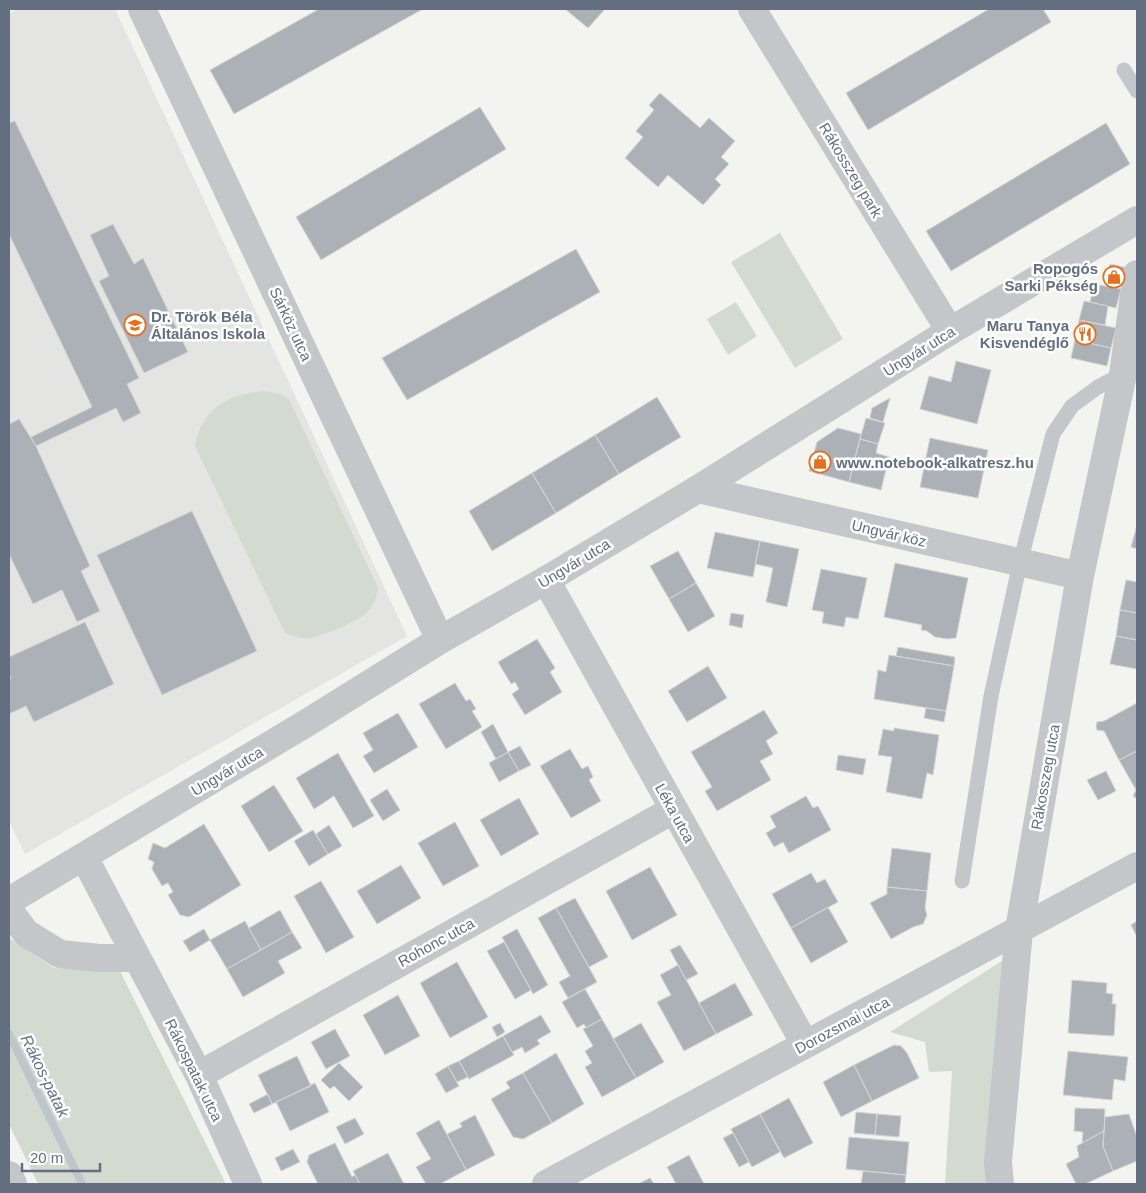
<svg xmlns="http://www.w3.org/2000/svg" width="1146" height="1193" font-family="Helvetica,sans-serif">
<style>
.built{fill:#e4e4e3}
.green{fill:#d3dbd1}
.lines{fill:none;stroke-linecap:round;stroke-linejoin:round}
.stream{stroke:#bec6cc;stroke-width:8}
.building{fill:#acb1b8;stroke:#d4d5d2}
.service{stroke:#c4c6ca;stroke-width:15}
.minor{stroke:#c4c6ca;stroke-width:28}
.tertiary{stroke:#c4c6ca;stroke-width:28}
.labels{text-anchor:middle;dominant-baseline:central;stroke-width:5;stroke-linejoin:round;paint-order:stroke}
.street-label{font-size:15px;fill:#636e81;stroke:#fff}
.poi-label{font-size:15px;font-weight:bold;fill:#636e81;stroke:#fff;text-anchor:end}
.water-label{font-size:16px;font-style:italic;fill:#637685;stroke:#fff}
</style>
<rect width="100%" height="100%" fill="#f3f4ef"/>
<path class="built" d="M17,9H115L407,636L25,854L9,821V14Z"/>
<path class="green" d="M780,233L843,339L795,368L731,262Z
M736,302L757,336L728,355L707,319Z
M264,391L280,394L289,399L378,588C377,597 373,607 366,613C359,621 319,638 308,638C300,639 293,636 285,633L195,446C202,408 228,394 264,391Z
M9,938L54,968L119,969L226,1184H38L9,1124Z
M1008,957L994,1184H945L952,1071L929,1072L925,1042L890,1032Z"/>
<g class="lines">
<path class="stream" d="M9,1034L82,1184"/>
</g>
<path class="building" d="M319,9H423L234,114L210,70Z
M565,9H605L588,28Z
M989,9H1043L1051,22L868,130L846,93Z
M660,93L700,128L709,118L735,141L721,157L729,164L715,179L721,185L703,205L668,175L658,187L625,158L643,137L636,131L654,110L649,105Z
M480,107L506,149L321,260L296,217Z
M15,121L139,378L127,384L141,413L123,422L116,408L36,446L31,437L92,407L9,234V123Z
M1106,123L1130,164L951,271L926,231Z
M113,224L134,264L143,258L188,352L144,373L99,281L109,276L90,235Z
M576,249L600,292L407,400L382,358Z
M1110,264L1128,268L1124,286L1106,282Z
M1094,284L1121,289L1116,308L1090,302Z
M1084,301L1108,306L1105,325L1079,320Z
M1079,320L1116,328L1111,348L1075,340Z
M1075,340L1111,348L1107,366L1071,358Z
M956,361L991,370L977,424L920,409L929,376L951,382Z
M657,397L681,437L619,474L595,435Z
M890,398L883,422L870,418L872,408Z
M866,418L885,423L878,444L860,439Z
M19,419L36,446L90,566L81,571L100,611L77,622L62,590L33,604L9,554V424Z
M838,428L861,434L849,482L809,471L817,442Z
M595,435L619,474L556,513L532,473Z
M930,438L988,450L978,498L920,487Z
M860,439L878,444L876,453L889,457L881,490L849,482Z
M532,473L556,513L492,551L469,511Z
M192,511L257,651L162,695L97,555Z
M1137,525V549L1131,547Z
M715,532L760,541L753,577L707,568Z
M760,541L799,549L787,607L766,602L773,568L755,564Z
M678,551L696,583L669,599L650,566Z
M895,563L968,578L956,638L947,639L935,637L927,631L921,630L922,625L884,617Z
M821,569L867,578L858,619L846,617L844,627L822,623L824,612L812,610Z
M1126,580L1137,582V613L1120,610Z
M696,583L715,616L688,632L669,599Z
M1120,610L1137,613V640L1116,636Z
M731,613L744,615L742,628L729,625Z
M85,622L114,684L34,722L26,706L9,714V679L11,678L9,674V657Z
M1116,636L1137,640V669L1110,664Z
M537,639L555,668L550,672L562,692L525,715L512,694L519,689L515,682L511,684L498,662Z
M898,647L955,657L954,666L896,656Z
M889,655L954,666L946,711L874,699L878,670L886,672Z
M708,666L727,698L687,722L668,691Z
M455,683L466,701L470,699L476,709L472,711L482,727L446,749L419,704Z
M1137,703V751L1119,760L1104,731L1097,730L1096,726L1097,722L1104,721Z
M926,708L946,711L944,722L924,718Z
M764,710L778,733L766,741L773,754L760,761L771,780L717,811L705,791L712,787L691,752Z
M398,713L418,747L374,773L363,756L373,750L363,733Z
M493,724L508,752L496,759L481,732Z
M894,728L939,735L933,775L927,773L922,799L886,792L892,757L878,755L883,729L894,731Z
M520,746L531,765L519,771L508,752Z
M570,749L582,769L588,766L593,777L589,780L601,801L571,818L540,766Z
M1137,751V799L1133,796L1136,790L1119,760Z
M508,752L519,771L499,782L489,763Z
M338,753L374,816L353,828L334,796L314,809L296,778Z
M838,755L866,759L863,775L836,770Z
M1106,771L1116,791L1098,800L1087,780Z
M274,785L303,831L269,852L241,806Z
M387,789L400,810L383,821L370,800Z
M806,796L813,808L818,806L831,830L789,853L783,842L774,847L766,833L776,827L770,816Z
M519,798L539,834L501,856L480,820Z
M455,822L479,866L443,886L418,843Z
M204,824L241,885L189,917L180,915L168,895L173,892L168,883L162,886L152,869L154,862L148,859L153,843L165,848Z
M329,825L342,846L328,854L316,834Z
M313,830L328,854L309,866L294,841Z
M892,848L931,853L927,891L887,887Z
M401,865L421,898L377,924L357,891Z
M650,867L677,915L632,940L606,891Z
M811,873L817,883L825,879L838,902L791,928L772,894Z
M321,881L354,937L326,953L294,896Z
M887,887L927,891L925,908L927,915L923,924L913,927L891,939L870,903L887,894Z
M575,898L608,957L589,967L556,908Z
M828,907L848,942L811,963L791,928Z
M556,908L597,982L568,998L559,982L570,976L538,918Z
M280,910L292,932L261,950L249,928Z
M245,921L261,950L227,969L210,940Z
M1137,921V937L1131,925Z
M204,929L210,940L190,952L183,941Z
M517,929L548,985L533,994L502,937Z
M292,932L302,948L278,961L285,973L243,997L227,969Z
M504,942L531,990L515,999L487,951Z
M680,945L698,974L686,980L670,950Z
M457,962L488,1017L450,1038L420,983Z
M678,965L716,1034L684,1051L657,1002L671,995L660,975Z
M1072,980L1107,983L1106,993L1113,994L1112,1004H1116L1114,1036L1068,1033Z
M735,983L753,1015L716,1034L699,1003Z
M585,989L602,1019L586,1028L584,1024L577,1028L562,1002Z
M398,995L420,1036L385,1055L363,1015Z
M541,1015L551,1032L537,1040L540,1044L525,1053L522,1047L512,1052L503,1036Z
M602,1019L636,1078L602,1097L585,1067L592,1063L585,1051L593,1046L583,1029Z
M500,1023L505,1032L497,1037L492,1027Z
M641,1023L664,1062L636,1078L613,1039Z
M335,1029L350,1056L326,1069L311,1042Z
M503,1036L514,1055L469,1079L459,1061Z
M894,1045L901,1046L907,1053L919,1078L872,1101L854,1065Z
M1068,1051L1128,1057L1125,1081L1114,1079L1112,1100L1063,1095Z
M556,1053L584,1104L552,1123L523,1073Z
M297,1056L311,1086L272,1104L258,1075Z
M459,1061L468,1077L457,1082L448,1066Z
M339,1063L363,1087L349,1101L334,1086L330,1089L321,1080Z
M854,1065L872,1101L841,1117L823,1082Z
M448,1066L459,1086L446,1093L435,1074Z
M523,1073L552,1123L523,1139L513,1137L491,1099L510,1088L506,1082Z
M315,1083L329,1112L290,1131L276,1102Z
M268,1094L272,1104L254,1113L249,1104Z
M789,1098L813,1143L784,1158L760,1114Z
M1075,1108L1105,1109L1104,1131L1082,1143L1083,1132L1074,1131Z
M856,1112L877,1114L875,1135L854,1133Z
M760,1114L780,1152L752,1167L731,1129Z
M877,1114L901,1116L899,1137L875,1135Z
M1129,1114L1137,1137V1161L1113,1171L1103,1146L1105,1117Z
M475,1115L495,1155L466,1170L447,1134L462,1127L460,1123Z
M355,1118L364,1134L345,1144L336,1127Z
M439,1120L466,1170L440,1184H426L416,1167L431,1159L416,1133Z
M1104,1131L1103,1146L1113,1171L1085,1184H1076L1066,1164L1079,1157L1077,1146Z
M733,1133L749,1162L739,1167L723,1138Z
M849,1137L909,1142L906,1175L846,1169Z
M335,1143L352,1177L355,1175L360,1184H318L307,1162L309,1155Z
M293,1149L300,1162L281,1171L275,1158Z
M388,1153L404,1184H360L353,1171Z
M689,1155L704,1184H676L667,1167Z
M863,1171L906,1175L905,1184H861Z
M650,1178L654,1184H638Z"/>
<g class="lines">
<path class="service" d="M1124,70L1137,91
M962,881L991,696L1020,563L1053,434L1072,406L1098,387L1123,374"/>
<path class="minor" d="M142,9L440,640
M752,9L950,331
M698,489L1080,576
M546,580L805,1044
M84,857L199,1075L248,1184
M9,910L26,933L60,954L99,958H136
M199,1075L673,810
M546,1184L1137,866
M1000,1184L998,1162L1019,930L1080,576L1123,374L1137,274"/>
<path class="tertiary" d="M9,901L305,724L440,640L546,580L698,489L950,331L1137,220
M9,1175L13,1184"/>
</g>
<defs>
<g id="shop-ring" transform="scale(1.125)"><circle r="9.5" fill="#fff" stroke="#e37020" stroke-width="1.5"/><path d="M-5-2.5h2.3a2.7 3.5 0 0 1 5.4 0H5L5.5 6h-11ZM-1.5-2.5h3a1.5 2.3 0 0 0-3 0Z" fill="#e37020"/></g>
<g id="school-ring" transform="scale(1.125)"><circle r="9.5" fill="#fff" stroke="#e37020" stroke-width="1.5"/><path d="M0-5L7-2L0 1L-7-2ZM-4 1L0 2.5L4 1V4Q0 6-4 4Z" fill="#e37020"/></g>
<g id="restaurant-ring" transform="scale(1.125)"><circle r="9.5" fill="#fff" stroke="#e37020" stroke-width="1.5"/><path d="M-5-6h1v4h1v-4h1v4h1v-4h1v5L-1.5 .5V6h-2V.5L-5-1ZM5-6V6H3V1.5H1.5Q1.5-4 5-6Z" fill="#e37020"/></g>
</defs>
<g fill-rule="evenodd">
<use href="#shop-ring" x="1114" y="277"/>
<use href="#school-ring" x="135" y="325"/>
<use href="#restaurant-ring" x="1085" y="334"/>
<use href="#shop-ring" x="820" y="462"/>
</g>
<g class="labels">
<g class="street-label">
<text transform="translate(851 170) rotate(59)">Rákosszeg park</text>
<text transform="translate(291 324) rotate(65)">Sárköz utca</text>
<text transform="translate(919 351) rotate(-32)">Ungvár utca</text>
<text transform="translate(889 533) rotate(13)">Ungvár köz</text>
<text transform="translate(574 563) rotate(-31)">Ungvár utca</text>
<text transform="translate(227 771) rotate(-31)">Ungvár utca</text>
<text transform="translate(1045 777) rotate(-80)">Rákosszeg utca</text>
<text transform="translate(675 813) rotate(61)">Léka utca</text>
<text transform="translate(436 942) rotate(-29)">Rohonc utca</text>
<text transform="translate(842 1025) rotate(-28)">Dorozsmai utca</text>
<text transform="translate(194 1070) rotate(64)">Rákospatak utca</text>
</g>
<g class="poi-label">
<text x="1098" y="268">Ropogós<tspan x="1098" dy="17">Sarki Pékség</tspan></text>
<text x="151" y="316" text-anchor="start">Dr. Török Béla<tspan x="151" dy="17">Általános Iskola</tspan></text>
<text x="1069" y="325">Maru Tanya<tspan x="1069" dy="17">Kisvendéglő</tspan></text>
<text x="836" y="462" text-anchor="start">www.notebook-alkatresz.hu</text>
</g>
<g class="water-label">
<text transform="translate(45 1076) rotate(64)">Rákos-patak</text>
</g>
</g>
<rect width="1146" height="1193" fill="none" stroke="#636e81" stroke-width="20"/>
<path d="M22 1163v8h78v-8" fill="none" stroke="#636e81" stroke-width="2.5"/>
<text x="30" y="1163" font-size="15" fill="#636e81" stroke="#ffffff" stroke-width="4" paint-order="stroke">20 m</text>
</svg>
